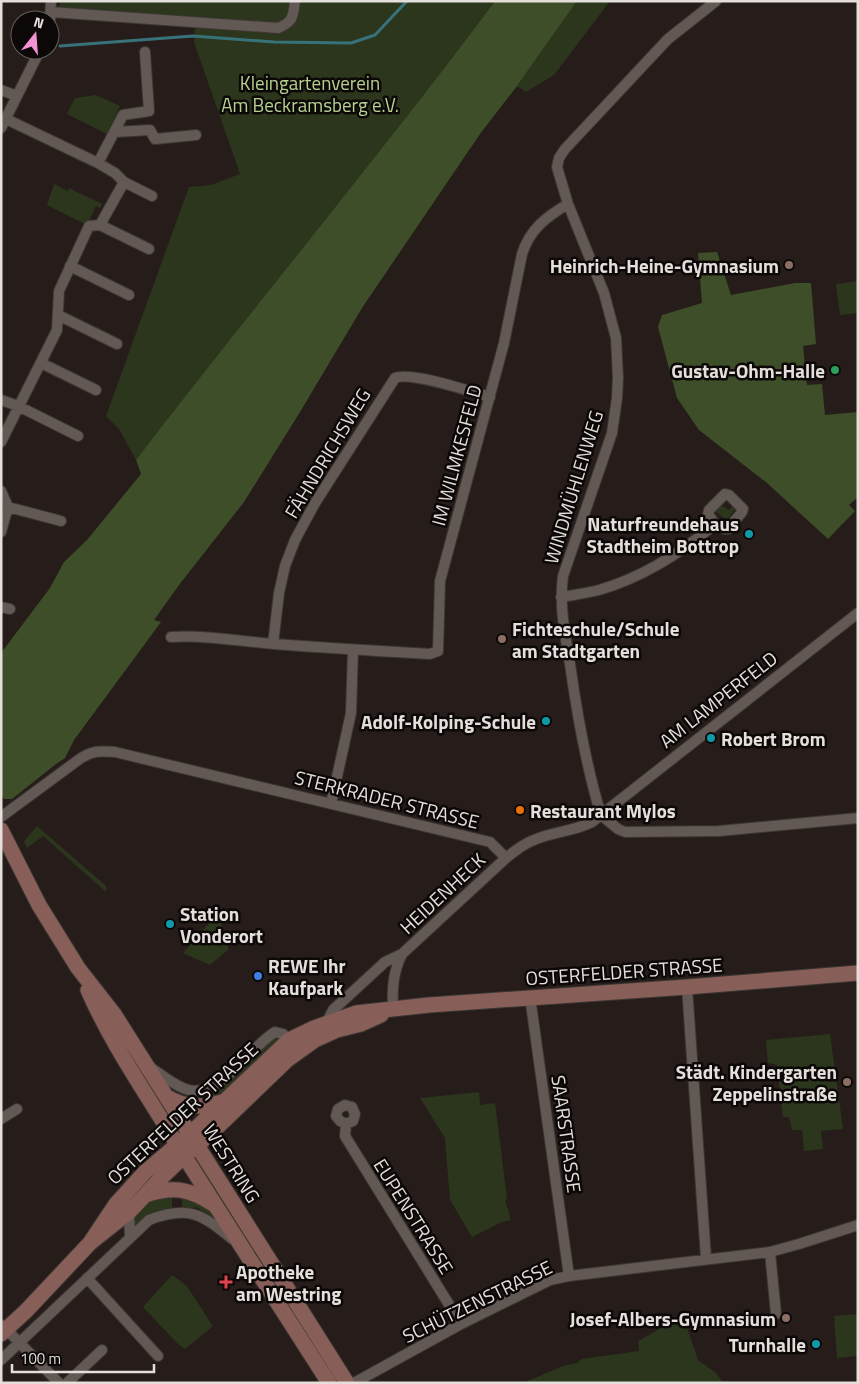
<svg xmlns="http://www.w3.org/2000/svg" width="859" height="1384" font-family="'Titillium Web',sans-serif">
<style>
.green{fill:#2b361c}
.forest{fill:#3e4e28}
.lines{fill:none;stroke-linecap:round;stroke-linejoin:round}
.stream{stroke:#37727a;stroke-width:3}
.minor-casing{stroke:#3d3734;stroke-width:12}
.secondary-casing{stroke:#3d3734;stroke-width:17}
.minor{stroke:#625854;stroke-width:10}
.secondary{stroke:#885f58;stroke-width:15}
.education-dot{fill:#8d6e63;stroke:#0c0807;stroke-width:2}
.leisure-dot{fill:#2e9e5b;stroke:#0c0807;stroke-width:2}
.culture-dot{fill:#0f9aa8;stroke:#0c0807;stroke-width:2}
.food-dot{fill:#e8710a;stroke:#0c0807;stroke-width:2}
.shop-dot{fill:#3f7fe0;stroke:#0c0807;stroke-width:2}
.health-dot{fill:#e0444e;stroke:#0c0807;stroke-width:2}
.labels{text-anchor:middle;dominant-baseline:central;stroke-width:5;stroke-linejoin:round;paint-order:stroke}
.park-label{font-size:19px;fill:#b5d190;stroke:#0c0807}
.poi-label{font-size:19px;font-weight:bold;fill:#e5dfdc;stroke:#0c0807;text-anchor:end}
.street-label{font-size:19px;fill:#e5dfdc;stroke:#0c0807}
</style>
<rect width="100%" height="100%" fill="#261d1a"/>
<path class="green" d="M60,1H495C379,157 256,308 136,460L119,429L106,416L189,187L211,185L240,174L194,42L196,19L59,8Z
M577,1H610L554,75L526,92L517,86Z
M96,95L120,106L107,134L67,114L75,98Z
M54,184L68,191L69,188L102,204L100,208L96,206L87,225L47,205Z
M858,281V313L840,315L836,284Z
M721,505L729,510L732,507L735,509L727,520L716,512Z
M37,826L106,886V892L43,836L27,848L24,842L25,840Z
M218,913L229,949L210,965L183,953Z
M830,1034L843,1129L821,1131L823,1149L804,1151L802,1130H792L789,1117H783L777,1065L768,1063L766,1040Z
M278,1036L280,1039C253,1057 231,1095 199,1103L201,1093L270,1037Z
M479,1092L480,1105L495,1103L507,1199L505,1200L511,1220L502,1222L472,1237L450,1200L445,1138L420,1098Z
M201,1167L233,1218L262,1256L296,1315L272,1284L198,1170Z
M172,1193V1210L163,1212L157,1211L144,1218L132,1227L134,1212L141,1205Z
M182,1193L204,1203L223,1225L216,1223L215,1218L196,1207L190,1210L182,1209Z
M172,1275L186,1285L213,1326L185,1349L178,1344L143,1307Z
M857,1314L858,1356L837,1358L834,1316Z
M685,1322L698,1360L716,1373L723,1383H523L563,1366L577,1363L582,1359L639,1351L638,1341L669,1324Z"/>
<path class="forest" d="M495,1H577L517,86L480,134L362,308L300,412L244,502L179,585L154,620L161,622L74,740L65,758L56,764L12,799H4L1,793V653L50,588L64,562L87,540L141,474L136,460C254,306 379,157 495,1Z
M717,252L731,295L795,283H811L816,344L803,346L807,385L822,384L825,415L858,412V497L849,505L855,511L828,539L767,483L699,430L677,398L658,327L662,315L702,303L698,253Z"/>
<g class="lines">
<path class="stream" d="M60,46L193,36L274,42L351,43L375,35L407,1"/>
<g class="minor-casing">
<path id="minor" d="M51,12L278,28C293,22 293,17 295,1
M50,20L51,1
M1,90L17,96
M1,128L40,50
M115,132L150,130L155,139L196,135
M98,163L123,115L149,111L145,52
M124,182L152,196
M100,225L149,249
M70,266L129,295
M58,315L117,344
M41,363L96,390
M1,400L18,406L78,436
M1,442L57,330L59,291L89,226L100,225L124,182L115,173L98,163L6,119
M1,491L8,507L1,532
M725,494L729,495L743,509L742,512L728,529H725L715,524L708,514L709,510Z
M8,507L61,521
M561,597C574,595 587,593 599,590C644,577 681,553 715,524
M1,607L10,609
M171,637C207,635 238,641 274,644C326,648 378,651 430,654L438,651L440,581L504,343L522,254C530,229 546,217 568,204
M273,644L279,593L285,566L295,540L315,503L395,378C411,371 471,392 490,397
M331,804L351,713L353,650
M601,815C586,766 577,714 570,664C565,634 559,606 563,576L612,433L617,398L618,378L616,338L604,293L568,204L557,167L559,158L565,149L668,39L716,1
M601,815L618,829L625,832L719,831L858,818
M1,817L81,758C95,750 100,751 115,752L490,842L506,858
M687,987L706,1258
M530,997L569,1276
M393,1009C392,989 393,972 402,954
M326,1024L333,1010L385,962L402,954L506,858C516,850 526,842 539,838C557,831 575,831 592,822L858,613
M149,1067C162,1074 175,1087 189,1090C221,1097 250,1047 275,1032L283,1034L289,1040
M1,1119L17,1109
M346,1124L340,1121L336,1116L338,1109L345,1105L352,1107L355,1114L353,1121L346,1124L345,1136L461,1324
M129,1212L130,1237
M770,1252L776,1314
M87,1278L158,1356
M2,1325L59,1383
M1,1360L149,1220C188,1205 202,1214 232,1239
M67,1383L102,1350
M354,1383L461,1324L550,1280L569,1276L770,1252L799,1244L858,1225"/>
</g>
<g class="secondary-casing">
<path id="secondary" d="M1,830L39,905L78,968L114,1014L347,1383
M88,990C109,1038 138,1081 165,1125C219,1212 274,1297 329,1383
M167,1097C187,1108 200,1108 222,1102
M145,1195C173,1186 188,1188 213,1204
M90,1243L116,1204L145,1172L190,1134L289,1040L314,1028L356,1013L429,1005L687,987L858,973
M1,1334L26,1311L90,1243L129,1212L160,1179L184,1156L207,1137L287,1060L315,1040L337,1030L361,1024L381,1015"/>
</g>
<use href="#minor" class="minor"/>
<use href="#secondary" class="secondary"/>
</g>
<g class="education-dot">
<circle cx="789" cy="265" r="5"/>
<circle cx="502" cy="639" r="5"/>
<circle cx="847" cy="1082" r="5"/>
<circle cx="786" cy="1318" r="5"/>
</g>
<circle class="leisure-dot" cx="835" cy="370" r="5"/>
<g class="culture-dot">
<circle cx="749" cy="534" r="5"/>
<circle cx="546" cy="721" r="5"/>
<circle cx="711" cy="738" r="5"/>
<circle cx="170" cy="924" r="5"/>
<circle cx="816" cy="1344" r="5"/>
</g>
<circle class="food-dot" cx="520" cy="810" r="5"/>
<circle class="shop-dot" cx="258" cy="976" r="5"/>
<path class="health-dot" d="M223.5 1274.5h5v5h5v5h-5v5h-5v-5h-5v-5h5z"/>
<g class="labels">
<g class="park-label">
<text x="310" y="82">Kleingartenverein<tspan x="310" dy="22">Am Beckramsberg e.V.</tspan></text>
</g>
<g class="poi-label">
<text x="779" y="265">Heinrich-Heine-Gymnasium</text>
<text x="825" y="370">Gustav-Ohm-Halle</text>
<text x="739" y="523">Naturfreundehaus<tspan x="739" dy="22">Stadtheim Bottrop</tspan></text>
<text x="512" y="628" text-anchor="start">Fichteschule/Schule<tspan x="512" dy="22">am Stadtgarten</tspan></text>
<text x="536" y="721">Adolf-Kolping-Schule</text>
<text x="721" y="738" text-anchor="start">Robert Brom</text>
<text x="530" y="810" text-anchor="start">Restaurant Mylos</text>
<text x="180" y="913" text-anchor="start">Station<tspan x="180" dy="22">Vonderort</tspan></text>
<text x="268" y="965" text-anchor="start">REWE Ihr<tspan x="268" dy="22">Kaufpark</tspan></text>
<text x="837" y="1071">Städt. Kindergarten<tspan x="837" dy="22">Zeppelinstraße</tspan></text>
<text x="236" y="1271" text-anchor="start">Apotheke<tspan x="236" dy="22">am Westring</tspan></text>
<text x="776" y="1318">Josef-Albers-Gymnasium</text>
<text x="806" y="1344">Turnhalle</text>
</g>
<g class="street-label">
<text transform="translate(327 453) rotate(-59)">FÄHNDRICHSWEG</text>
<text transform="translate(456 455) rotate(-75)">IM WILMKESFELD</text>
<text transform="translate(573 487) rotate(-73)">WINDMÜHLENWEG</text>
<text transform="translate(718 699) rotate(-38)">AM LAMPERFELD</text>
<text transform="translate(387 799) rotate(14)">STERKRADER STRASSE</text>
<text transform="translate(442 893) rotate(-43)">HEIDENHECK</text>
<text transform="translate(624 971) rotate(-4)">OSTERFELDER STRASSE</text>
<text transform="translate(182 1113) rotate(-43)">OSTERFELDER STRASSE</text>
<text transform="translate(567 1134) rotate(82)">SAARSTRASSE</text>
<text transform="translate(232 1163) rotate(58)">WESTRING</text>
<text transform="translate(414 1216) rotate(58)">EUPENSTRASSE</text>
<text transform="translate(477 1301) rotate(-26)">SCHÜTZENSTRASSE</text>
</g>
</g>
<rect width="859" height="1384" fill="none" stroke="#e5dfdc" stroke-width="5"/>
<g transform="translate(35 35) rotate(17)"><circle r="24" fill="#0c0807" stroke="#635e5c"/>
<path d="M0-4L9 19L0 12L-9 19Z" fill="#f491d4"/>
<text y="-8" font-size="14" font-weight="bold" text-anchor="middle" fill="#e5dfdc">N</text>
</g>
<path d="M12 1364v8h142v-8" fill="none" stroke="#e5dfdc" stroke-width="2.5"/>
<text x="20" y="1364" font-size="15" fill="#e5dfdc" stroke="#0c0807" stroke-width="4" paint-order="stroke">100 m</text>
</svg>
